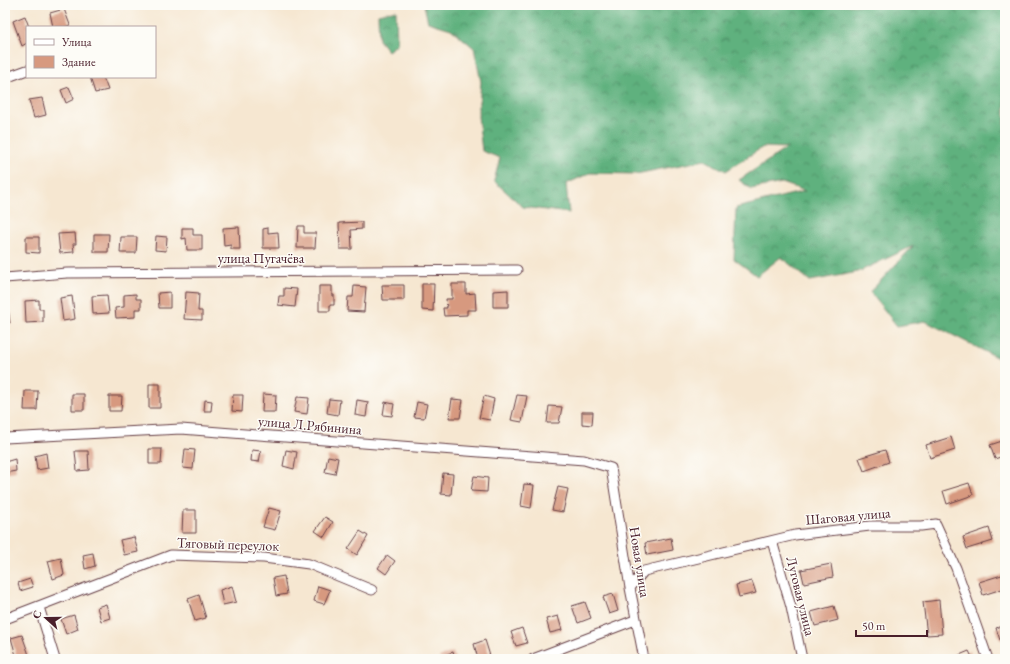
<svg xmlns="http://www.w3.org/2000/svg" width="1010" height="664" font-family="'EB Garamond',serif">
<style>
.forest{fill:url(#forest-crowns);stroke:#546854}
.building{fill:#d7997f}
.lines{fill:none;stroke-linecap:round;stroke-linejoin:round}
.minor-casing{stroke:#643d44;stroke-width:11}
.minor{stroke:#fff;stroke-width:9}
.labels{text-anchor:middle;dominant-baseline:central;stroke-width:3;stroke-linejoin:round;paint-order:stroke}
.street-label{font-size:14px;fill:#4a1f2b;stroke:#fdfcf7}
</style>
<defs>
<pattern id="forest-crowns" width="20" height="18" patternUnits="userSpaceOnUse"><rect width="20" height="18" fill="#5eb17e"/><path d="M2 6a3 3 0 1 1 6 0M12 15a3 3 0 1 1 6 0" fill="none" stroke="#508f67"/></pattern>
</defs>
<rect width="100%" height="100%" fill="#fdfcf7"/>
<filter id="ink" filterUnits="userSpaceOnUse"><feTurbulence type="fractalNoise" baseFrequency=".025" numOctaves="2"/><feDisplacementMap in="SourceGraphic" scale="8" xChannelSelector="R" yChannelSelector="G"/><feConvolveMatrix kernelMatrix="1 2 1 2 8 2 1 2 1" color-interpolation-filters="sRGB"/></filter>
<filter id="wash" filterUnits="userSpaceOnUse"><feTurbulence type="fractalNoise" baseFrequency=".012" numOctaves="4" result="noise"/><feDisplacementMap in="SourceGraphic" scale="16" xChannelSelector="R" yChannelSelector="G"/><feGaussianBlur stdDeviation="0.9" result="paint"/><feColorMatrix in="noise" values="0 0 0 0 0 0 0 0 0 0 0 0 0 0 0 0 0 1.4 0 .05"/><feComposite in="paint" operator="in"/></filter>
<g filter="url(#wash)">
<rect width="100%" height="100%" fill="#f6e7d1"/>
<path class="forest" d="M424,5H1005V360H1002L925,321L897,326L870,292L913,246L858,272L810,281L781,257L757,276L734,259L736,208L805,191L782,183L751,189L739,180L787,148L763,147L726,171L705,160L636,174L590,173L566,184L569,213L523,207L494,181L500,158L482,151L478,116L481,82L474,48L451,29L428,22Z
M396,10L397,44L388,51L379,40L378,14Z"/>
<g id="blocks">
<path class="building" d="M64,9L70,25L65,27H53L50,13Z
M25,16L29,27H27V43L22,46L13,21Z
M90,77H103L108,90L95,93Z
M69,87L74,99L66,103L61,90Z
M42,98L46,115L34,118L29,100Z
M362,222V229L351,230L352,249H340L339,223Z
M298,226H304V233H316L315,248H297Z
M239,227L240,249H231V245L224,246L223,228Z
M182,228H193V235H202V250H187L186,238L182,239Z
M268,228V233L278,232L279,248H263V229Z
M75,233L76,244H73L74,252L60,253L58,234Z
M94,234H109L108,252H94Z
M156,236L167,237L166,251L155,250Z
M26,237H39V253L26,252Z
M121,237H137L136,253H120Z
M422,284H434L433,311L422,310Z
M452,284H466V294L475,293L476,310H467V315L444,316L443,308H447L446,299H452Z
M382,285H404V300H383Z
M319,286H332V295H334V305H330V311H319Z
M354,286L366,287L364,312L347,311L348,297H353Z
M284,288L297,289L295,307L278,305L279,296H284Z
M508,290V307H493V291Z
M170,292V308H159L158,293Z
M186,292L199,293L198,311H202V320L184,319Z
M136,294V299H141V309H135V317L116,318L115,308L124,307V295Z
M107,295L109,313L93,314L92,296Z
M72,296L75,319L63,321L60,298Z
M5,300H7L10,323H5Z
M39,300V309H43V322L26,323L25,301Z
M149,384H160V408H149Z
M25,391H38L37,410H24Z
M72,394H84V410H72Z
M263,394L276,395L275,412H262Z
M233,395H243L242,412L232,411Z
M517,395L527,396L522,422L511,420Z
M109,396H122L121,411H109Z
M484,396L494,399L490,420L479,418Z
M297,397L309,398L307,414L294,412Z
M329,399L340,400L338,415L327,413Z
M452,399L463,400L460,418H449Z
M205,400L212,401L211,411H204Z
M357,400L368,402L366,417L355,415Z
M385,402L394,404L392,416L383,415Z
M417,402L427,404L424,418L414,417Z
M549,406L562,407L559,423H547Z
M582,412H593L592,425L582,424Z
M951,437L955,450L930,458L926,445Z
M1005,440V455L995,459L990,445Z
M149,449H162L161,464H149Z
M185,449L195,450L193,469L183,468Z
M252,450L261,451L259,462L251,461Z
M286,450L297,452L294,469L283,466Z
M885,450L889,462L864,471L859,458Z
M75,451H88L89,470L77,471Z
M46,453L48,468L37,470L35,456Z
M328,456L338,458L335,474L325,472Z
M15,459L16,471L5,473V462Z
M443,473L453,474L451,495L441,494Z
M474,476L488,478L487,492L471,491Z
M969,483L973,495L947,504L943,491Z
M524,484L534,485L531,508L521,506Z
M558,487L568,489L563,512L552,510Z
M269,508L281,511L275,530L263,527Z
M183,510H196V533H182Z
M325,517L333,522L324,537L315,531Z
M989,528L993,541L967,549L963,537Z
M360,531L368,536L357,555L348,549Z
M134,537L138,552L124,555L120,540Z
M671,538L673,550L647,555L645,543Z
M93,553L95,566L85,569L83,555Z
M387,555L395,561L386,574L378,568Z
M61,558L64,575L53,579L48,561Z
M831,564L833,577L804,583L801,570Z
M1005,574V588L983,595L979,582Z
M284,576L287,594L276,596L273,578Z
M30,579L33,587L20,591L18,583Z
M752,581L756,593L739,597L736,585Z
M232,586L236,602L223,605L220,590Z
M318,586L330,590L324,604L314,601Z
M613,594L618,611L609,614L603,597Z
M199,595L206,618L195,621L188,599Z
M939,600L942,634L927,635L923,602Z
M585,602L591,618L578,623L572,606Z
M106,604L110,618L101,621L97,607Z
M834,606L838,620L815,626L811,612Z
M74,615L78,629L66,634L61,619Z
M558,616L562,630L550,633L546,619Z
M1005,625V639L1000,640L996,628Z
M522,628L527,643L516,646L511,632Z
M22,635L29,655L17,659L11,638Z
M485,640L490,656L478,659L474,644Z
M969,651L973,659H950Z
M453,652L455,659H440L439,657Z"/>
</g>
</g>
<g filter="url(#ink)">
<use href="#blocks" fill-opacity="0" stroke="#643d44" stroke-width="1"/>
<g class="lines">
<g class="minor-casing">
<path id="minor" d="M5,78L27,70
M5,278L67,273L517,270
M5,438L181,429L584,460L611,468L630,588L644,659
M772,541L791,607L802,659
M630,588L644,571L795,535L870,526H921L936,524L956,568L988,659
M39,607L55,659
M5,619L171,555L264,558L309,564L372,590
M533,659L635,620"/>
</g>
<use href="#minor" class="minor"/>
</g>
</g>
<g class="labels">
<g class="street-label">
<text x="261" y="258">улица Пугачёва</text>
<text transform="translate(310 425) rotate(5)">улица Л.Рябинина</text>
<text transform="translate(848 516) rotate(-5)">Шаговая улица</text>
<text transform="translate(228 544) rotate(2)">Тяговый переулок</text>
<text transform="translate(640 562) rotate(81)">Новая улица</text>
<text transform="translate(801 596) rotate(76)">Луговая улица</text>
</g>
</g>
<rect width="1010" height="664" fill="none" stroke="#fdfcf7" stroke-width="20"/>
<rect x="26" y="26" width="130" height="52" fill="#fdfcf7" stroke="#b5a4a5"/>
<rect x="34" y="39" width="20" height="6" fill="#ffffff" stroke="#b5a4a5"/>
<text x="62" y="46" font-size="12" fill="#4a1f2b">Улица</text>
<rect x="34" y="56" width="20" height="12" fill="#d7997f" stroke="#b5a4a5"/>
<text x="62" y="66" font-size="12" fill="#4a1f2b">Здание</text>
<g transform="translate(46 618) rotate(291)" stroke="#fdfcf7" stroke-width="3" paint-order="stroke">
<path d="M0-3L7 15L0 10L-7 15Z" fill="#4a1f2b"/>
<text y="-6" font-size="11" font-weight="bold" text-anchor="middle" fill="#4a1f2b">С</text>
</g>
<path d="M856 630v6h71v-6" fill="none" stroke="#4a1f2b" stroke-width="2"/>
<text x="862" y="630" font-size="12" fill="#4a1f2b" stroke="#fdfcf7" stroke-width="3" paint-order="stroke">50 m</text>
</svg>
